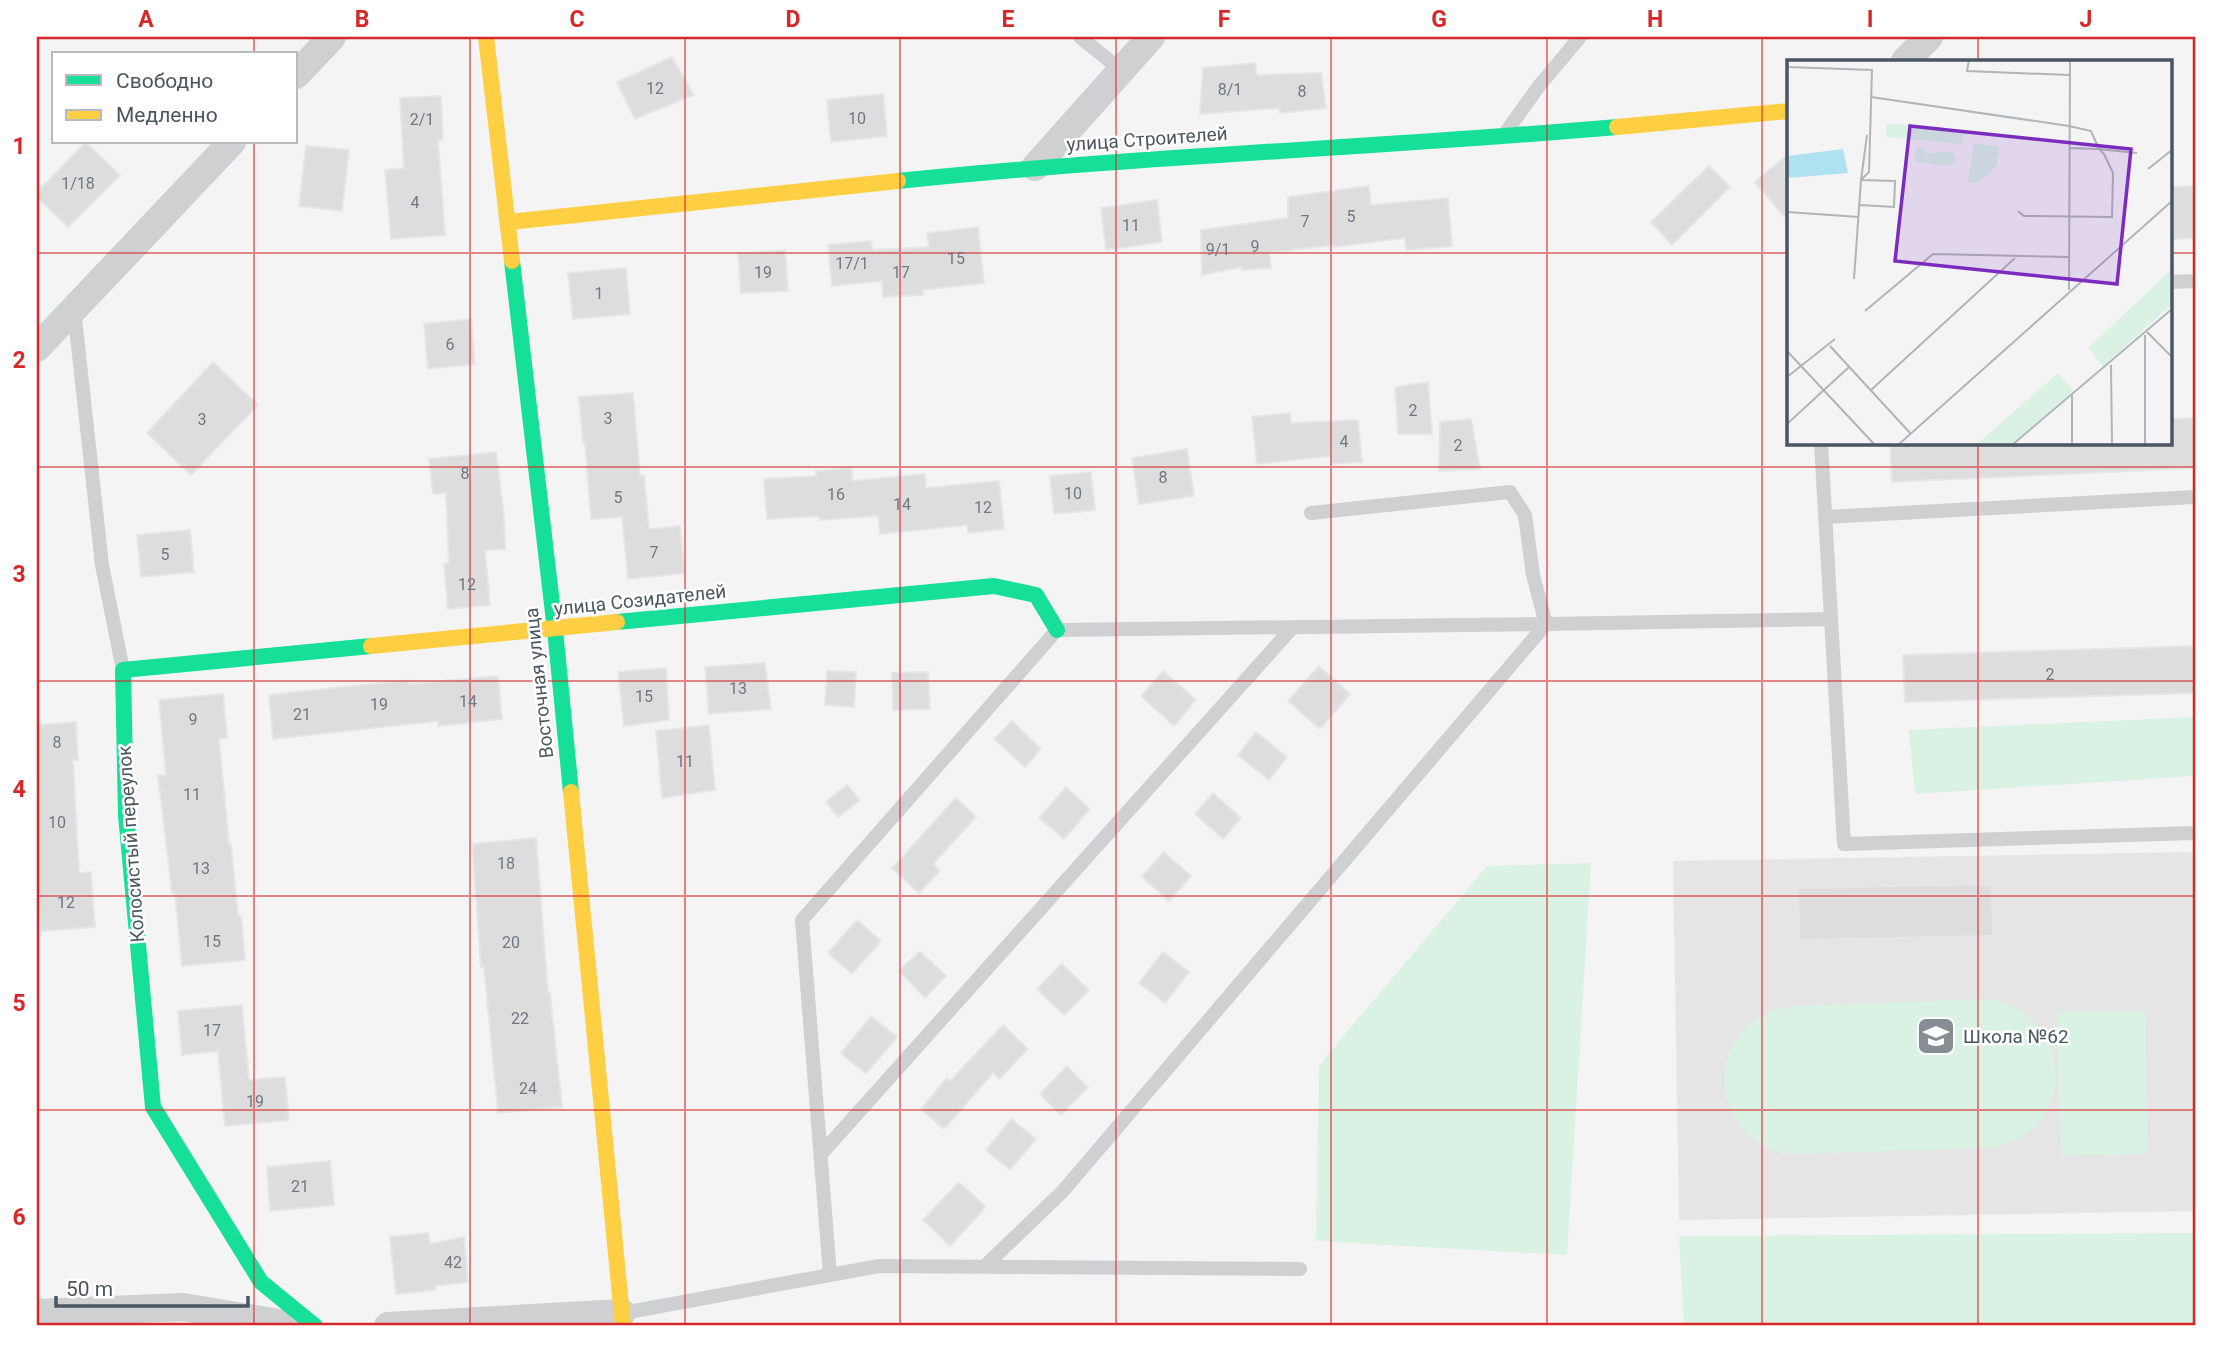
<svg xmlns="http://www.w3.org/2000/svg" width="2232" height="1363" font-family="Roboto,sans-serif">
<style>
.education{fill:#e6e5e6}
.green{fill:#d9f2e3}
.building{fill:#ddddde;stroke:#e5e6e7;stroke-width:2}
.lines{fill:none;stroke-linecap:round;stroke-linejoin:round}
.lane{stroke:#ced0d2;stroke-width:14}
.street{stroke:#ced0d2;stroke-width:28}
.fast{stroke:#16e098;stroke-width:16}
.slow{stroke:#ffcf43;stroke-width:16}
.grid{fill:none;stroke:#d62828;stroke-width:2;stroke-opacity:0.55}
.labels{text-anchor:middle;dominant-baseline:central;stroke-width:5;stroke-linejoin:round;paint-order:stroke}
.number-label{font-size:16px;fill:#707881}
.street-label{font-size:19px;fill:#4a5661;stroke:#fff}
.poi-label{font-size:19px;fill:#4a5661;stroke:#fff;text-anchor:start}
.inset-road{fill:none;stroke:#b0b5b9;stroke-width:2}
.view{fill:#7b2cbf;fill-opacity:0.15;stroke:#7b2cbf;stroke-width:3.5}
.inset-edge{fill:none;stroke:#4a5661;stroke-width:3.5}
.neatline{fill:none;stroke:#d62828;stroke-width:2.5}
.grid-label{font-size:23px;text-anchor:middle;font-weight:bold;fill:#d62828}
</style>
<rect width="100%" height="100%" fill="#f4f4f4"/>
<path class="education" d="M2195,852V1211L1679,1220L1673,861Z"/>
<path class="green" d="M2195,717V776L1915,794L1909,730Z
M1591,863L1567,1255L1316,1241L1319,1065L1487,866Z
M1981,999C2079,1006 2081,1138 1986,1148L1786,1154C1700,1132 1705,1018 1794,1006Z
M2145,1011L2148,1154L2061,1156L2057,1012Z
M2195,1233V1326H1684L1679,1236Z"/>
<path class="building" d="M672,57L694,95L635,119L617,82Z
M1255,63L1257,75L1321,73L1326,108L1280,113V108L1200,114L1203,68Z
M883,94L887,136L831,142L827,100Z
M441,96L443,140H438L445,235L391,239L385,170L404,168L400,98Z
M86,142L120,175L68,227L37,197V192Z
M306,146L349,150L342,211L299,206Z
M1789,153V222L1755,182Z
M1709,166L1730,187L1672,245L1651,222Z
M1369,186L1371,205L1448,198L1452,246L1406,250L1405,238L1333,247V245L1269,253L1271,268L1242,270V267L1202,275L1201,230L1288,218V197Z
M2195,186V238L2171,239V187Z
M1157,200L1162,242L1106,250L1101,208Z
M978,227L984,283L923,290V295L883,297L882,281L832,286L828,245L871,241L872,250L929,247L927,233Z
M785,250L788,291L741,293L738,254Z
M626,268L630,314L573,319L568,273Z
M471,319L475,364L428,369L424,324Z
M213,362L258,405L191,475L147,433Z
M1428,382L1432,434H1398L1395,387Z
M633,393L640,476L644,475L649,529L680,526L685,573L628,579L622,517L591,519L585,443H583L579,397Z
M1290,413L1291,423L1358,420L1362,462L1331,464L1330,456L1257,464L1252,417Z
M2195,418V468L1892,482L1890,443H2171V419Z
M1471,419L1480,469L1439,471L1440,422Z
M1187,449L1194,496L1139,504L1132,458Z
M496,452L504,516L505,549L485,550L490,605L448,609L444,564L449,563L446,493L433,494L429,459Z
M851,468L853,481L925,474L926,488L999,481L1004,529L968,533L967,525L880,534L878,516L820,520L819,516L767,519L764,479L816,476V471Z
M1091,472L1095,510L1054,514L1050,476Z
M190,530L194,572L141,577L137,535Z
M2195,646V693L1905,702L1903,655Z
M765,663L771,709L709,714L705,667Z
M1319,666L1350,694L1320,729L1288,701Z
M666,668L669,720L624,726L618,672Z
M827,671L856,672L854,707L825,705Z
M1163,671L1196,700L1174,726L1141,696Z
M928,672L930,709L893,710L892,673Z
M498,676L502,719L438,726V721L273,739L269,695L409,680V684Z
M223,694L227,738L219,739L229,844H231L238,916H241L245,960L182,966L175,893H172L158,775H166L159,700Z
M1012,721L1041,749L1025,767L994,739Z
M76,722L78,760H73L79,873L91,872L95,927L41,931L37,877V725Z
M709,725L715,790L662,798L656,731Z
M1256,732L1287,757L1269,780L1238,755Z
M847,785L860,800L838,817L826,802Z
M1066,787L1090,809L1064,839L1039,818Z
M1213,793L1241,818L1223,839L1195,814Z
M956,798L976,817L933,864L940,871L919,893L892,868Z
M536,838L548,993H550L562,1107L498,1113L484,967H481L472,844Z
M1164,852L1191,876L1169,901L1142,877Z
M1992,884L1993,936L1799,940L1798,888Z
M857,920L881,941L852,974L828,953Z
M920,951L946,976L925,998L899,971Z
M1163,952L1189,972L1165,1003L1139,983Z
M1062,964L1089,990L1064,1015L1037,989Z
M242,1005L249,1080L285,1077L289,1120L225,1126L218,1051L182,1055L178,1011Z
M871,1016L897,1037L866,1074L841,1053Z
M1003,1025L1028,1049L999,1079L993,1073L944,1129L921,1109L947,1078L950,1081Z
M1067,1066L1088,1087L1061,1115L1040,1094Z
M1011,1119L1036,1139L1010,1170L986,1150Z
M330,1161L334,1205L270,1211L267,1167Z
M959,1182L986,1207L950,1246L923,1220Z
M428,1233L430,1244L464,1237L468,1282L435,1286V1290L396,1294L390,1237Z"/>
<g class="lines">
<path class="lane" d="M1080,37L1121,70
M1506,132L1539,86L1580,37
M2171,282L2195,281
M74,309L102,565L123,670
M1821,443L1844,844L2195,833
M1311,513L1510,492L1525,515L1533,575L1546,624L1831,619
M1826,517L2195,497
M821,1154L1293,627
M830,1275L802,920L1057,630L1546,624L1063,1191L984,1267
M623,1313L879,1266L1300,1269"/>
<path class="street" d="M1905,61L1929,37
M296,75L332,37
M1035,167L1151,37
M37,348L232,142
M37,1313L183,1307L297,1326
M388,1326L622,1313"/>
<path class="fast" d="M898,181C1137,156 1377,148 1617,127
M512,261L555,630L571,792
M617,622L994,586L1036,595L1057,630
M315,1326L261,1282L153,1107L126,815L123,670L371,646"/>
<path class="slow" d="M486,37L512,261
M1617,127L1789,111
M509,222L898,181
M371,646L617,622
M571,792L623,1326"/>
</g>
<path class="grid" d="M254,37V54M470,37V1326M685,37V1326M900,37V1326M1116,37V1326M1331,37V1326M1547,37V1326M1762,37V1326M1978,37V61M254,142V1326M37,253H1789M2171,253H2195M1978,443V1326M37,467H2195M37,681H2195M37,896H2195M37,1110H2195"/>
<defs>
<g id="school-square" transform="scale(2.0125)"><rect x="-9" y="-9" width="18" height="18" rx="4" fill="#868d94" stroke="#fff"/><path d="M0-5L7-2L0 1L-7-2ZM-4 1L0 2.5L4 1V4Q0 6-4 4Z" fill="#fff"/></g>
</defs>
<g fill-rule="evenodd">
<use href="#school-square" x="1936" y="1036"/>
</g>
<g class="labels">
<g class="number-label">
<text x="655" y="88">12</text>
<text x="1230" y="89">8/1</text>
<text x="1302" y="91">8</text>
<text x="857" y="118">10</text>
<text x="422" y="119">2/1</text>
<text x="78" y="183">1/18</text>
<text x="415" y="202">4</text>
<text x="1351" y="216">5</text>
<text x="1305" y="221">7</text>
<text x="1131" y="225">11</text>
<text x="1255" y="246">9</text>
<text x="1218" y="249">9/1</text>
<text x="956" y="258">15</text>
<text x="852" y="263">17/1</text>
<text x="763" y="272">19</text>
<text x="901" y="272">17</text>
<text x="599" y="293">1</text>
<text x="450" y="344">6</text>
<text x="1413" y="410">2</text>
<text x="608" y="418">3</text>
<text x="202" y="419">3</text>
<text x="1344" y="441">4</text>
<text x="1458" y="445">2</text>
<text x="465" y="473">8</text>
<text x="1163" y="477">8</text>
<text x="1073" y="493">10</text>
<text x="836" y="494">16</text>
<text x="618" y="497">5</text>
<text x="902" y="504">14</text>
<text x="983" y="507">12</text>
<text x="654" y="552">7</text>
<text x="165" y="554">5</text>
<text x="467" y="584">12</text>
<text x="2050" y="674">2</text>
<text x="738" y="688">13</text>
<text x="644" y="696">15</text>
<text x="468" y="701">14</text>
<text x="379" y="704">19</text>
<text x="302" y="714">21</text>
<text x="193" y="719">9</text>
<text x="57" y="742">8</text>
<text x="685" y="761">11</text>
<text x="192" y="794">11</text>
<text x="57" y="822">10</text>
<text x="506" y="863">18</text>
<text x="201" y="868">13</text>
<text x="66" y="902">12</text>
<text x="212" y="941">15</text>
<text x="511" y="942">20</text>
<text x="520" y="1018">22</text>
<text x="212" y="1030">17</text>
<text x="528" y="1088">24</text>
<text x="255" y="1101">19</text>
<text x="300" y="1186">21</text>
<text x="453" y="1262">42</text>
</g>
<g class="street-label">
<text transform="translate(1147 139) rotate(-4)">улица Строителей</text>
<text transform="translate(640 600) rotate(-6)">улица Созидателей</text>
<text transform="translate(539 683) rotate(-96)">Восточная улица</text>
<text transform="translate(131 844) rotate(-94)">Колосистый переулок</text>
</g>
<g class="poi-label">
<text x="1963" y="1036">Школа №62</text>
</g>
</g>
<g transform="translate(1787 60)">
<rect width="385" height="385" fill="#f4f4f4"/>
<path d="M99,63L177,71L176,84L99,77ZM187,83L212,87L210,105L191,123L181,122ZM129,87L137,88L138,94L165,91L170,100L162,106L128,102ZM385,209V244L316,306L301,288ZM271,313L287,331L223,385H189Z" fill="#d9f2e3"/>
<path d="M56,89L61,113L0,118V96Z" fill="#aee2f0"/>
<path class="inset-road" d="M182,0L180,11L282,15M0,7L85,10L82,112L74,120L67,219M84,37L282,66L304,71L312,89L350,93M361,109L385,90M73,145L107,147L108,121L74,120L80,75M231,151L237,156L325,157L326,113L317,94L312,89L282,88M0,152L72,157M282,230L283,0M78,251L146,194L282,197M360,272L385,297M43,286L124,374M0,291L88,385M324,305L325,385M0,317L48,279M84,330L228,198M285,335V385M0,364L62,307M111,385L385,141M225,385L385,249M358,385V275"/>
<path class="view" d="M123,66L344,89L330,224L108,201Z"/>
<rect width="385" height="385" class="inset-edge"/>
</g>
<rect width="2232" height="1363" fill="none" stroke="#ffffff" stroke-width="77"/>
<rect x="52" y="52" width="245" height="91" fill="#ffffff" stroke="#b7bbc0" stroke-width="2"/>
<rect x="66" y="75" width="35" height="10" fill="#16e098" stroke="#b7bbc0" stroke-width="2"/>
<text x="116" y="88" font-size="21" fill="#4a5661">Свободно</text>
<rect x="66" y="110" width="35" height="10" fill="#ffcf43" stroke="#b7bbc0" stroke-width="2"/>
<text x="116" y="122" font-size="21" fill="#4a5661">Медленно</text>
<path d="M56 1296v10h192v-10" fill="none" stroke="#4a5661" stroke-width="3.5"/>
<text x="66" y="1296" font-size="21" fill="#4a5661" stroke="#ffffff" stroke-width="5" paint-order="stroke">50 m</text>
<rect x="38" y="38" width="2156" height="1286" class="neatline"/>
<g class="grid-label">
<text x="146" y="27">A</text>
<text x="362" y="27">B</text>
<text x="577" y="27">C</text>
<text x="793" y="27">D</text>
<text x="1008" y="27">E</text>
<text x="1224" y="27">F</text>
<text x="1439" y="27">G</text>
<text x="1655" y="27">H</text>
<text x="1870" y="27">I</text>
<text x="2086" y="27">J</text>
<text x="19" y="154">1</text>
<text x="19" y="368">2</text>
<text x="19" y="582">3</text>
<text x="19" y="797">4</text>
<text x="19" y="1011">5</text>
<text x="19" y="1225">6</text>
</g>
</svg>
